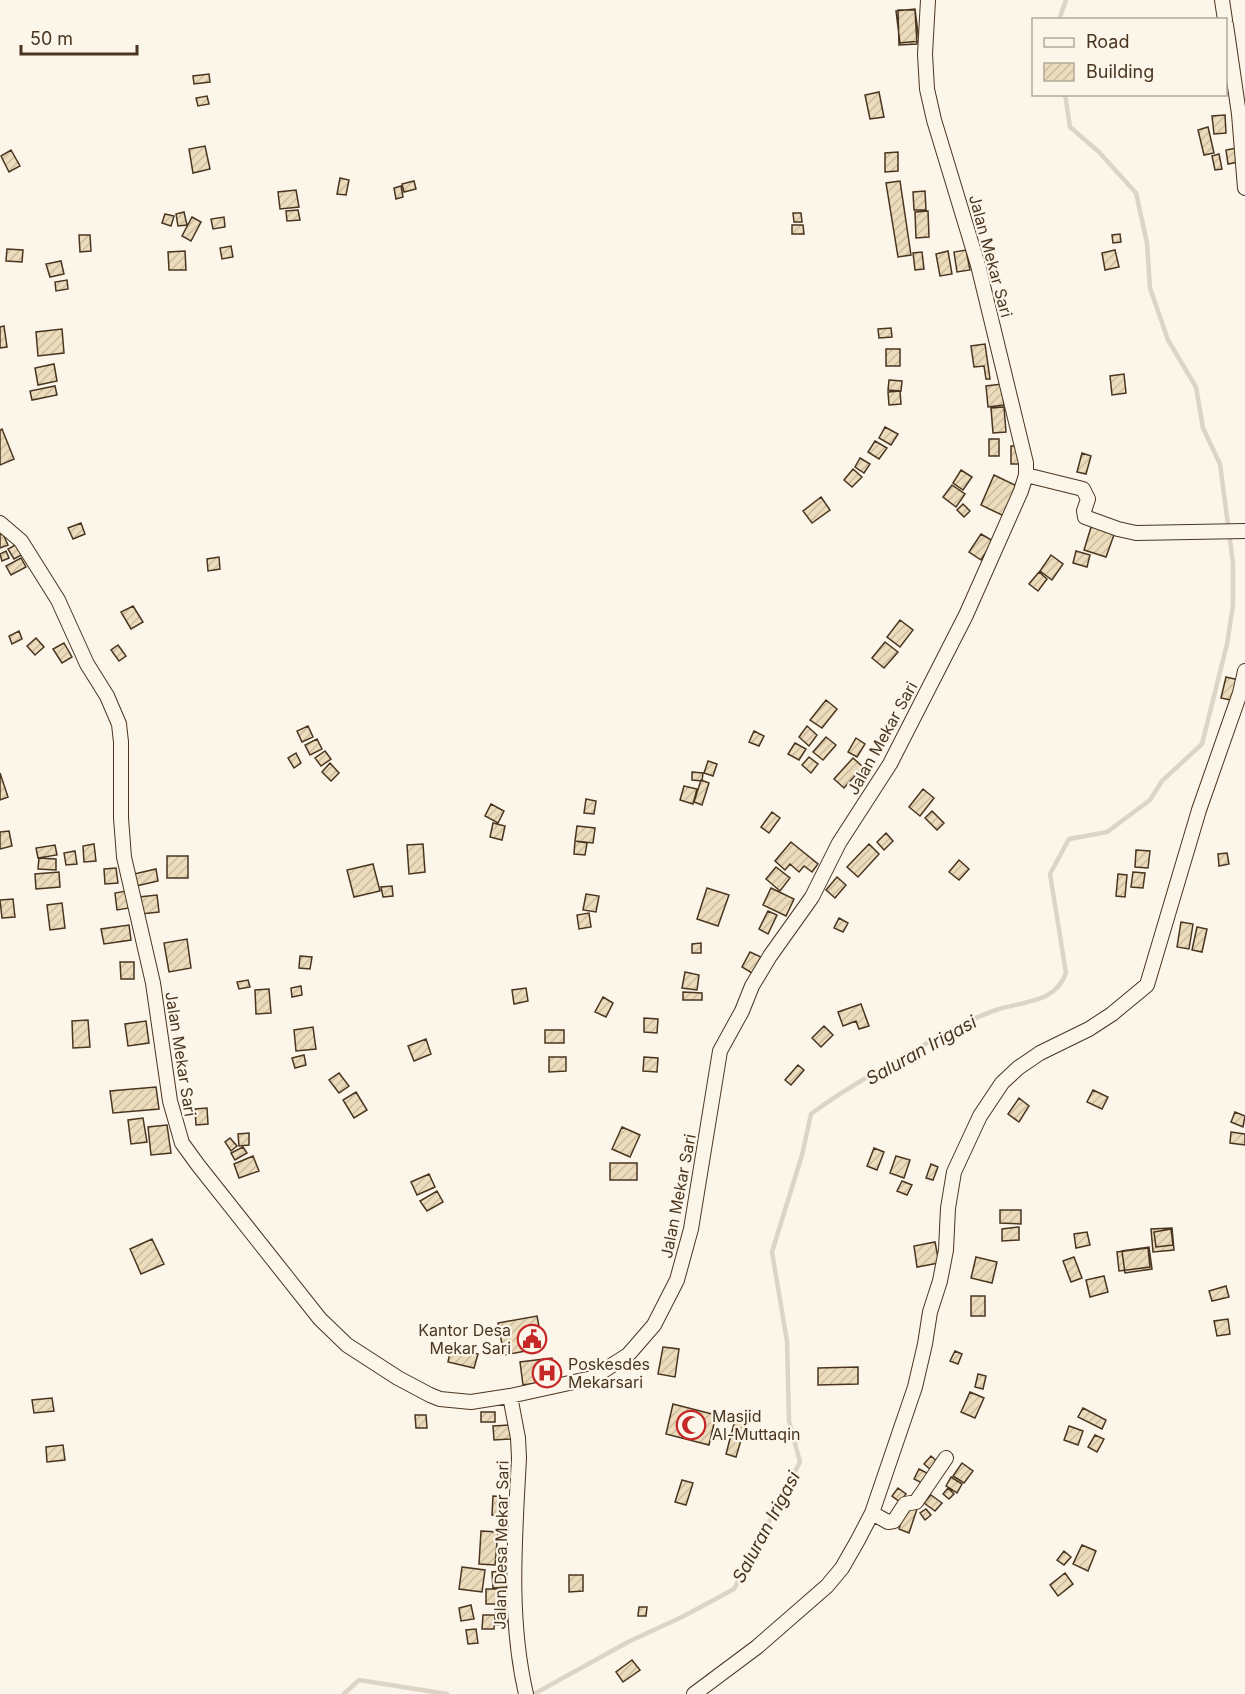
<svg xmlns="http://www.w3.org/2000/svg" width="1245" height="1694" font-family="Inter,sans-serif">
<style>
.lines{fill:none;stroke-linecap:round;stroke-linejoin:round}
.stream{stroke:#dcd4c6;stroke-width:4.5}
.building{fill:url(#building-hatch);stroke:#4a3520;stroke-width:1.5}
.minor-casing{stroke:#4a3520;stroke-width:16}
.minor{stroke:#fbf6e9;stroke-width:14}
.labels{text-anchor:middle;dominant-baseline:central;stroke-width:4.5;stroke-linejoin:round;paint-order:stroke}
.street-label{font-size:16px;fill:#4a3520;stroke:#fbf6e9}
.poi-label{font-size:16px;fill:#4a3520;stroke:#fbf6e9;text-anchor:start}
.water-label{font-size:18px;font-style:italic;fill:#4a3520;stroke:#fbf6e9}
</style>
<defs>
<pattern id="building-hatch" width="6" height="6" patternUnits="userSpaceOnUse" patternTransform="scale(1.5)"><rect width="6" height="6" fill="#ecdcbc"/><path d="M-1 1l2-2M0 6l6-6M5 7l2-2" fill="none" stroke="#ccbda1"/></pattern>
</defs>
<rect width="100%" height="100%" fill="#fbf6e9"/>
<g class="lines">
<path class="stream" d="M1059,20L1066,0
M344,1694L359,1680L447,1694
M534,1694L628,1642L684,1616L734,1589L800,1462L789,1421L787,1341L772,1252L802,1155L811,1114C843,1090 878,1071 913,1051C940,1036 967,1020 996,1010C1022,1001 1055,1004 1066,973L1050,874L1069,839L1107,832L1150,800L1162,781L1202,744L1227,644L1233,605V563L1220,464L1203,428L1196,387L1168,340L1150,288L1147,243L1136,193L1099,152L1070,127L1065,94"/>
</g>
<path class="building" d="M915,9L919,41L900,43L896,11Z
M898,10H915L917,44L899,45Z
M209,74L210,82L194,84L193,76Z
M879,92L884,117L870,119L865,95Z
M207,96L209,104L198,106L196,98Z
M1225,115L1226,133L1214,134L1212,116Z
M1208,127L1214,153L1204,155L1198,130Z
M205,146L210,169L193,173L189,149Z
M1237,148L1239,162L1228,164L1226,150Z
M11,150L20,166L9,172L1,156Z
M898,152V171L885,172V153Z
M1219,154L1222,169L1215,170L1212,156Z
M340,178L349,180L346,195L337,194Z
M414,181L416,189L404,192L402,184Z
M900,181L911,255L898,257L886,183Z
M401,186L403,197L396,199L394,188Z
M296,190L299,207L280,209L278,192Z
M925,191L926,210H914L913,192Z
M298,210L300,220L287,221L286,211Z
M928,211L929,237L916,238L915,212Z
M184,212L187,225L178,226L176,214Z
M793,213H801L802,222H794Z
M165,214L174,216L171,226L162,223Z
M192,217L201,222L191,241L182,236Z
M224,217L225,227L213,229L211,219Z
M792,225H803L804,234H792Z
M1120,234L1121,242L1113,243L1112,235Z
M79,235H90L91,251L80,252Z
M231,246L233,257L222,259L220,248Z
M7,249L23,250L22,262L6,261Z
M966,250L970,270L957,272L954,252Z
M1115,250L1119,267L1105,270L1102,253Z
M185,251L186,270H169L168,252Z
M948,251L952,274L940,276L936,254Z
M922,252L924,269L915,270L913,253Z
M61,261L64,274L50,277L46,264Z
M67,280L68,289L56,291L55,282Z
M4,326L7,347L0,348V327Z
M891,328L892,337L879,338L878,329Z
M62,329L64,353L38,356L36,332Z
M985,344L990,379H986L984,366L974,367L971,346Z
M886,349H900V366H886Z
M54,364L57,381L38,385L35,368Z
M1124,374L1126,393L1112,395L1110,376Z
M889,380L902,381L901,391L888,390Z
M1002,384L1004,405L988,407L986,386Z
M55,386L57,395L32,400L30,391Z
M900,391L901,404L889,405L888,392Z
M1004,407L1006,432L993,433L991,408Z
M885,427L898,434L891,445L879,438Z
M2,429L14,459L0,465V430Z
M989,439H999V456H989Z
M875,441L887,448L879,459L868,452Z
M1011,446H1018L1019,464H1011Z
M1082,453L1091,456L1086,474L1077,472Z
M860,458L870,464L864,473L855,467Z
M853,469L862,477L852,487L844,480Z
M961,470L972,477L963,490L953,483Z
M994,475L1017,486L1004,516L981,505Z
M952,485L965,494L956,507L943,497Z
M821,497L830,510L812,523L803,511Z
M963,504L970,511L964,517L957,510Z
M81,523L85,534L73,539L68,528Z
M1092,524L1115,532L1106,557L1084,550Z
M3,534L8,545L0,548V535Z
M981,534L993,541L981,560L969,552Z
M19,543L25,553L14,559L8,549Z
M6,551L9,558L2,561L0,554Z
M1076,551L1090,555L1087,567L1073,563Z
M1051,555L1063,564L1052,580L1040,571Z
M219,557L220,569L208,571L207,559Z
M21,558L26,567L11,575L6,566Z
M1039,572L1047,579L1038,591L1029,584Z
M133,606L143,622L131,629L121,612Z
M900,620L913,630L900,647L887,637Z
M19,631L22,639L12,644L9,636Z
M36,638L44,647L35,655L27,646Z
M885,642L898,652L884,668L872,658Z
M64,643L72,657L62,663L53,649Z
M118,645L126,656L119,661L111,650Z
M1226,677L1239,680L1235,701L1221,698Z
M826,700L837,709L822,728L810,720Z
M308,726L313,737L302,742L297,731Z
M807,726L817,735L809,746L799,737Z
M754,731L764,736L759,746L749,742Z
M826,737L836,745L823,760L813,752Z
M856,738L865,744L857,757L848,752Z
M317,739L322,749L310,755L305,745Z
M795,743L806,749L799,760L788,754Z
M325,751L331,759L321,766L315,758Z
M296,753L301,763L294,768L288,758Z
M809,757L818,764L811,773L802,765Z
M853,758L863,767L844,788L834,779Z
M708,761L717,764L713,776L704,773Z
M330,763L339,773L331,781L322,772Z
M692,772L703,773L702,781L692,780Z
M0,773L8,797L0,800Z
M701,780L709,783L702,805L694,802Z
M684,786L697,789L693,804L680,800Z
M923,789L934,798L920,816L909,807Z
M586,799L596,801L594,814L584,813Z
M491,804L504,811L498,823L485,816Z
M932,811L944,823L937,830L925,818Z
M772,812L780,818L769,833L761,827Z
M493,823L505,826L502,840L490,837Z
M577,826L595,828L593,843L575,841Z
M9,831L12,846L0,849V832Z
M886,833L893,841L884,850L877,842Z
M575,841L587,843L585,855L574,854Z
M791,842L818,864L812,872L804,866L799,872L790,864L785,870L775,861Z
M94,844L96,861L84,862L83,846Z
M423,844L425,872L409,874L407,845Z
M869,844L879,854L858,877L847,867Z
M55,845L57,855L38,858L36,848Z
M1136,850L1150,851L1148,868L1135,867Z
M75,851L77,864L66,865L64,853Z
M1227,853L1229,864L1219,866L1218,854Z
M167,856H188V878H167Z
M39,858L56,859V870L38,869Z
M959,860L969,869L959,880L949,872Z
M373,864L380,891L354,897L347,870Z
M776,867L790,878L780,891L766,879Z
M116,868L118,883L105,884L104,869Z
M156,869L158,881L136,886L134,874Z
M59,872L60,887L36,889L35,874Z
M1133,872L1145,873L1143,888L1131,887Z
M1118,874L1127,875L1125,897L1116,896Z
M837,877L846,885L835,898L826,890Z
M392,886L393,896L383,897L381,887Z
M707,888L729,895L718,926L697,919Z
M771,888L794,899L786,916L763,905Z
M126,891L129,908L117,910L115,893Z
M586,894L599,896L596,912L583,910Z
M157,895L159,912L141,914L139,897Z
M13,899L15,917L2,918L0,900Z
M62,903L65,928L50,930L47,905Z
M768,911L777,915L768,934L759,929Z
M589,913L591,927L579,929L577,915Z
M839,918L848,923L843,932L834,928Z
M1181,922L1193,924L1189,949L1177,947Z
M129,925L131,940L104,944L101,929Z
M1197,927L1207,929L1202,952L1192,950Z
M187,939L191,968L169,972L164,943Z
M701,943V953H692V944Z
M750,952L761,957L752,973L742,967Z
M300,956L312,957L310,969L299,968Z
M120,962H134V979H121Z
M685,972L699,975L697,990L682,988Z
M248,980L250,987L239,989L237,982Z
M301,986L302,995L292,997L291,988Z
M526,988L528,1001L514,1004L512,990Z
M269,989L271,1013L256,1014L255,990Z
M683,992L702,993V1000H683Z
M603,997L613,1003L606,1017L595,1012Z
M861,1004L869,1026L859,1029L856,1021L843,1026L838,1012Z
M644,1018L658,1019L657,1033L644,1032Z
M88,1020L90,1047L73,1048L72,1021Z
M146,1021L149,1043L128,1046L125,1024Z
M824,1026L833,1035L821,1047L812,1038Z
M313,1027L316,1049L296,1051L294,1030Z
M545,1030H564V1043H545Z
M426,1039L431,1054L414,1061L408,1046Z
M304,1055L306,1065L295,1068L292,1058Z
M549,1057H566V1071L549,1072Z
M644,1057L658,1058L657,1072L643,1071Z
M798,1065L804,1070L791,1085L785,1080Z
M339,1073L349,1086L339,1093L329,1080Z
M156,1087L159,1109L113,1113L110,1091Z
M1093,1090L1108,1097L1102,1109L1087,1102Z
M356,1092L367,1110L354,1118L343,1100Z
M1019,1098L1029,1106L1019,1122L1008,1114Z
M207,1108L208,1124L196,1125L195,1109Z
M1235,1112L1245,1116L1243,1127L1231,1122Z
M143,1118L147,1142L131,1144L128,1120Z
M167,1125L171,1153L151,1155L148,1127Z
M622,1127L640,1135L630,1157L612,1149Z
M1231,1132L1245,1134V1145L1230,1143Z
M249,1133V1145L239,1146L238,1134Z
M230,1138L237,1146L231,1151L225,1142Z
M243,1147L247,1153L235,1160L231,1153Z
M874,1148L884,1152L877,1170L867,1166Z
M253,1156L259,1171L239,1178L234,1164Z
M896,1156L910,1160L904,1178L890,1173Z
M610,1163H637V1180H610Z
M931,1164L938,1167L933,1180L926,1178Z
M429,1174L435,1187L417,1195L411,1182Z
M902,1181L912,1185L907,1195L897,1191Z
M437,1191L443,1202L427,1211L420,1201Z
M1000,1210H1021V1224L1000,1223Z
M1019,1227V1240L1002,1241V1229Z
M1172,1228L1174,1250L1153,1252L1151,1229Z
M1171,1229L1173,1245L1156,1247L1154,1232Z
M1087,1232L1090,1245L1076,1248L1074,1234Z
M152,1239L164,1264L141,1274L130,1249Z
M935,1242L939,1263L917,1267L914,1246Z
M1149,1247L1152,1269L1125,1273L1122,1251Z
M1148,1248L1150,1267L1119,1271L1117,1252Z
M976,1257L997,1262L992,1283L971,1278Z
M1074,1257L1082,1278L1071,1282L1063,1261Z
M1104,1276L1108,1292L1090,1297L1086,1280Z
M1226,1286L1229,1297L1212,1301L1209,1291Z
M971,1296H985V1316H971Z
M537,1316L543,1348L504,1355L498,1323Z
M1228,1319L1230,1334L1217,1336L1214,1321Z
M451,1347L478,1354L474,1368L448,1362Z
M663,1347L679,1349L675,1377L658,1374Z
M955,1351L962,1354L958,1364L950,1361Z
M552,1358L556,1380L523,1385L520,1362Z
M858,1367V1384L818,1385V1368Z
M978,1374L986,1376L983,1389L975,1387Z
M970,1392L984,1398L975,1418L961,1412Z
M52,1398L54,1411L34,1413L32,1400Z
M673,1404L716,1415L709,1445L666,1434Z
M1083,1408L1106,1420L1102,1429L1078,1417Z
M481,1412H495V1422H481Z
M415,1415H426L427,1428H416Z
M735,1420L746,1423L736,1457L726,1454Z
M510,1425L511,1439L494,1440L493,1426Z
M1069,1426L1083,1431L1078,1445L1064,1440Z
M1095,1435L1104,1439L1097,1452L1088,1447Z
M63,1445L65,1460L47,1462L46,1447Z
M931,1456L938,1462L931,1470L924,1464Z
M962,1463L973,1471L964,1483L953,1476Z
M919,1469L927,1473L922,1483L914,1479Z
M951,1477L962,1484L957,1493L946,1486Z
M682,1480L693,1483L686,1505L675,1502Z
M898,1488L906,1494L900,1502L892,1496Z
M948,1488L954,1494L949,1499L943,1494Z
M931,1495L942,1503L935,1511L924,1503Z
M493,1496L506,1497L505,1516L492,1515Z
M906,1505L917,1509L909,1533L899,1529Z
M926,1509L931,1515L925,1520L920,1513Z
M481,1531L498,1532L495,1565L479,1564Z
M1082,1545L1096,1551L1088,1571L1073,1564Z
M1064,1551L1071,1557L1064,1565L1057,1560Z
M462,1567L485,1570L482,1592L459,1589Z
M509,1570L510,1587L493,1588L492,1572Z
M1065,1573L1073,1584L1058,1596L1050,1585Z
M569,1575H583V1591L569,1592Z
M486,1589H511V1604H486Z
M471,1605L474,1619L461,1621L459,1608Z
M639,1607H647L646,1616H638Z
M496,1608H508V1625H496Z
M483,1615H495L494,1629H482Z
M476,1629L478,1643L468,1644L466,1630Z
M632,1660L640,1670L623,1682L616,1672Z"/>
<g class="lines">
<g class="minor-casing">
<path id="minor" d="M1222,0L1225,20
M1226,25L1239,114L1245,188
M1026,475L1083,489L1088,499L1084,511L1085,517L1118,529L1136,533L1245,531
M0,523L21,541L58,600L87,664L107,696L119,724L121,742V818L124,857L153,983L170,1101L182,1143L198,1165L320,1319L347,1345L398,1378L430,1395L440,1399L471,1402L510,1396L592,1378L628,1355L654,1325L677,1280L691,1229L720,1051L742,1011L752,986L770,956L812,897L839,843L890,764L966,615L1021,491L1026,475V463L978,265L934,120L927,89L925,54L928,0
M510,1396L518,1438L519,1458C515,1536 508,1617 526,1694
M872,1513L888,1522L894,1521L905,1504L916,1502L946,1458
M694,1694L757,1647L827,1586L842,1568L858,1540L872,1513L915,1387L925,1344L930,1312L940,1281L946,1250L948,1208L954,1172L980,1116L1002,1083L1018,1068L1040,1053L1089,1029L1112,1014L1147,985L1199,810L1240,693L1245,671"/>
</g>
<use href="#minor" class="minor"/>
</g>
<defs>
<g id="civic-ring" transform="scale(1.5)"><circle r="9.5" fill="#fbf6e9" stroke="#c62828" stroke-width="1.5"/><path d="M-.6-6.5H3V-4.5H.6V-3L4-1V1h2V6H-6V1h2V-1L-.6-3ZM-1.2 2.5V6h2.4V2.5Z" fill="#c62828"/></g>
<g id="hospital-ring" transform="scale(1.5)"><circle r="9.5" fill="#fbf6e9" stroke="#c62828" stroke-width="1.5"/><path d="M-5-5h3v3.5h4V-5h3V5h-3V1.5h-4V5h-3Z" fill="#c62828"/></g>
<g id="mosque-ring" transform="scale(1.5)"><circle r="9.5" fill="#fbf6e9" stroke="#c62828" stroke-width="1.5"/><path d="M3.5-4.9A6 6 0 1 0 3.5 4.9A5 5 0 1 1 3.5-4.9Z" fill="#c62828"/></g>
</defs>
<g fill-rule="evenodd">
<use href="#civic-ring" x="532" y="1339"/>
<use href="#hospital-ring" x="547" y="1373"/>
<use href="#mosque-ring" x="691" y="1425"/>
</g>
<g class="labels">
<g class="street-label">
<text transform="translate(991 256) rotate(75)">Jalan Mekar Sari</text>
<text transform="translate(882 738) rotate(-61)">Jalan Mekar Sari</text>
<text transform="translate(181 1054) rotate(81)">Jalan Mekar Sari</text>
<text transform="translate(678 1196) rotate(-79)">Jalan Mekar Sari</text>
<text transform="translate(501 1545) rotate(-89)">Jalan Desa Mekar Sari</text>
</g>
<g class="poi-label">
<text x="511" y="1330" text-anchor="end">Kantor Desa<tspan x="511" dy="18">Mekar Sari</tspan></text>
<text x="568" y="1364">Poskesdes<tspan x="568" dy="18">Mekarsari</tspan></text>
<text x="712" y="1416">Masjid<tspan x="712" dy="18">Al-Muttaqin</tspan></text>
</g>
<g class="water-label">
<text transform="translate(921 1050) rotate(-29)">Saluran Irigasi</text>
<text transform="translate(766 1527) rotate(-62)">Saluran Irigasi</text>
</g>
</g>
<rect x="1032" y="18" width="195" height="78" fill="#fbf6e9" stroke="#b4a999" stroke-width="1.5"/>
<rect x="1044" y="38" width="30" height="9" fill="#fbf6e9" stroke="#b4a999" stroke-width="1.5"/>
<text x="1086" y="48" font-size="18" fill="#4a3520">Road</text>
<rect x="1044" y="63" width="30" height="18" fill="url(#building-hatch)" stroke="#b4a999" stroke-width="1.5"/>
<text x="1086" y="78" font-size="18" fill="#4a3520">Building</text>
<path d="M21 45v9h116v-9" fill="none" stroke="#4a3520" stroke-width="3"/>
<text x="30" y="45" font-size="18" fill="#4a3520" stroke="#fbf6e9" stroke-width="4.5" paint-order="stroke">50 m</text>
</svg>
